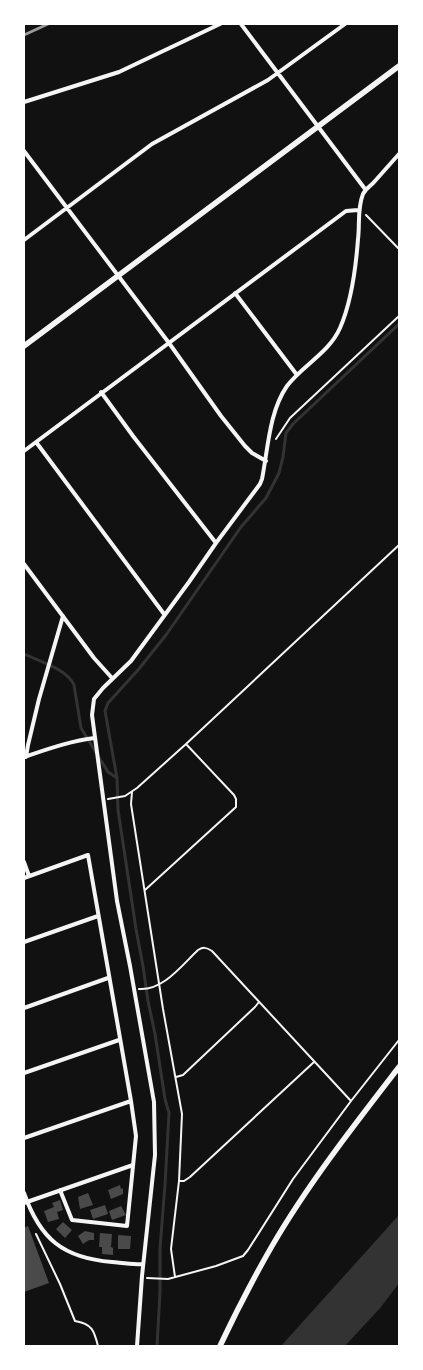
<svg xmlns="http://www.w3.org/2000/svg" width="423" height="1370" font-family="'Nunito Sans',sans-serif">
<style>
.water{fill:#333}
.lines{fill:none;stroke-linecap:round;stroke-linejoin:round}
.stream{stroke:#333;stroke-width:3}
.building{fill:#4a4a4a}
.path{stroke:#f5f5f5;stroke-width:2}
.minor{stroke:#f5f5f5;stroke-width:4}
.secondary{stroke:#f5f5f5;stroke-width:5.5}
.rail{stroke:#9a9a9a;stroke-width:3}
</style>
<rect width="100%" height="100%" fill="#111"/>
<path class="water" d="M399,1215V1283L381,1307L345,1346H281Z"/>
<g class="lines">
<path class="stream" d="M24,654C39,661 67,669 74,685L81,728L108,772L117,778
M157,1346L160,1292V1248L165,1185L169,1113L165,1099L155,1034L148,1001L143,966L136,929L118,810L117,778L105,711L108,703L138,670L166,635L241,527L266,498L279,473L283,457L286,433L293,424L399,324"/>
</g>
<path class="building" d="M120,1185L121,1189L123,1188V1194L111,1199L108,1190Z
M88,1193L93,1205L80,1209L78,1197Z
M60,1200L63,1210L57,1212L59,1219L48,1222L44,1211L54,1207L52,1203Z
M105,1205L108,1214L93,1219L90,1210Z
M121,1206L126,1215L112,1220L109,1211Z
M63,1222L72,1230L65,1238L56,1229Z
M28,1226L49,1283L24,1292V1228Z
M85,1231L94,1233V1240H89L83,1244L78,1236Z
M100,1233L112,1234L111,1247L113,1248V1255L102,1254V1247H99Z
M118,1235L131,1236L130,1249H118Z"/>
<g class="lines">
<path class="path" d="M366,215L399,249
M276,439L290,418L399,316
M132,792L131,804L163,1009L182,1114L179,1181
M108,799L125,796L137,788L186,744L399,545
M145,890L236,807V799L234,795L186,744
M139,989C163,991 182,965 198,950C203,947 206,947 212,951L351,1101
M176,1077L183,1075L255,1007L259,1002
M36,1234L60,1284L75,1321C92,1324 94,1330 98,1346
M175,1277L171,1249L179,1181H184L190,1177L314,1062
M147,1278L168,1279L216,1266L243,1256L248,1250L293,1179L351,1101L399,1040"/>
<path class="minor" d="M241,24L365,189
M24,102L119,72L220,24
M24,151L169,343L221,416L245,446L252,453L266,461
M24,240L152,144L268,80L345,24
M235,293L297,375
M101,392L133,436L216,543
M36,442L164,614
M24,451L346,211L358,210
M24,564L94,658L112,678
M24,757C48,749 70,741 95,738
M26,757L28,745L39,699L63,616
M24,862L29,876
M24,878L88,855L131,1101L136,1136L127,1226L72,1220L60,1190
M24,942L98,916
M24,1008L108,978
M24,1073L119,1040
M24,1138L131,1101
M24,1193C40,1239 63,1258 112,1262C122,1263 132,1265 143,1264
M24,1203L133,1165
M137,1346L142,1276L155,1155L154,1102L130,966L117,901L92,715L94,699L103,688L131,661L189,582L216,543L260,484L262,479C268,449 269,412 287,386C303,365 329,353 340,328C351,303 356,266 358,239C360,224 357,209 363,194C366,188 371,186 375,181C383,172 391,163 399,154"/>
<path class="secondary" d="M24,346L399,66
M220,1346C236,1312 253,1279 272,1246C308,1184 355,1124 399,1067"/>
<path class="rail" d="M24,35L48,24"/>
</g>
<rect width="423" height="1370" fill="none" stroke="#ffffff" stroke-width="50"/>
</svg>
